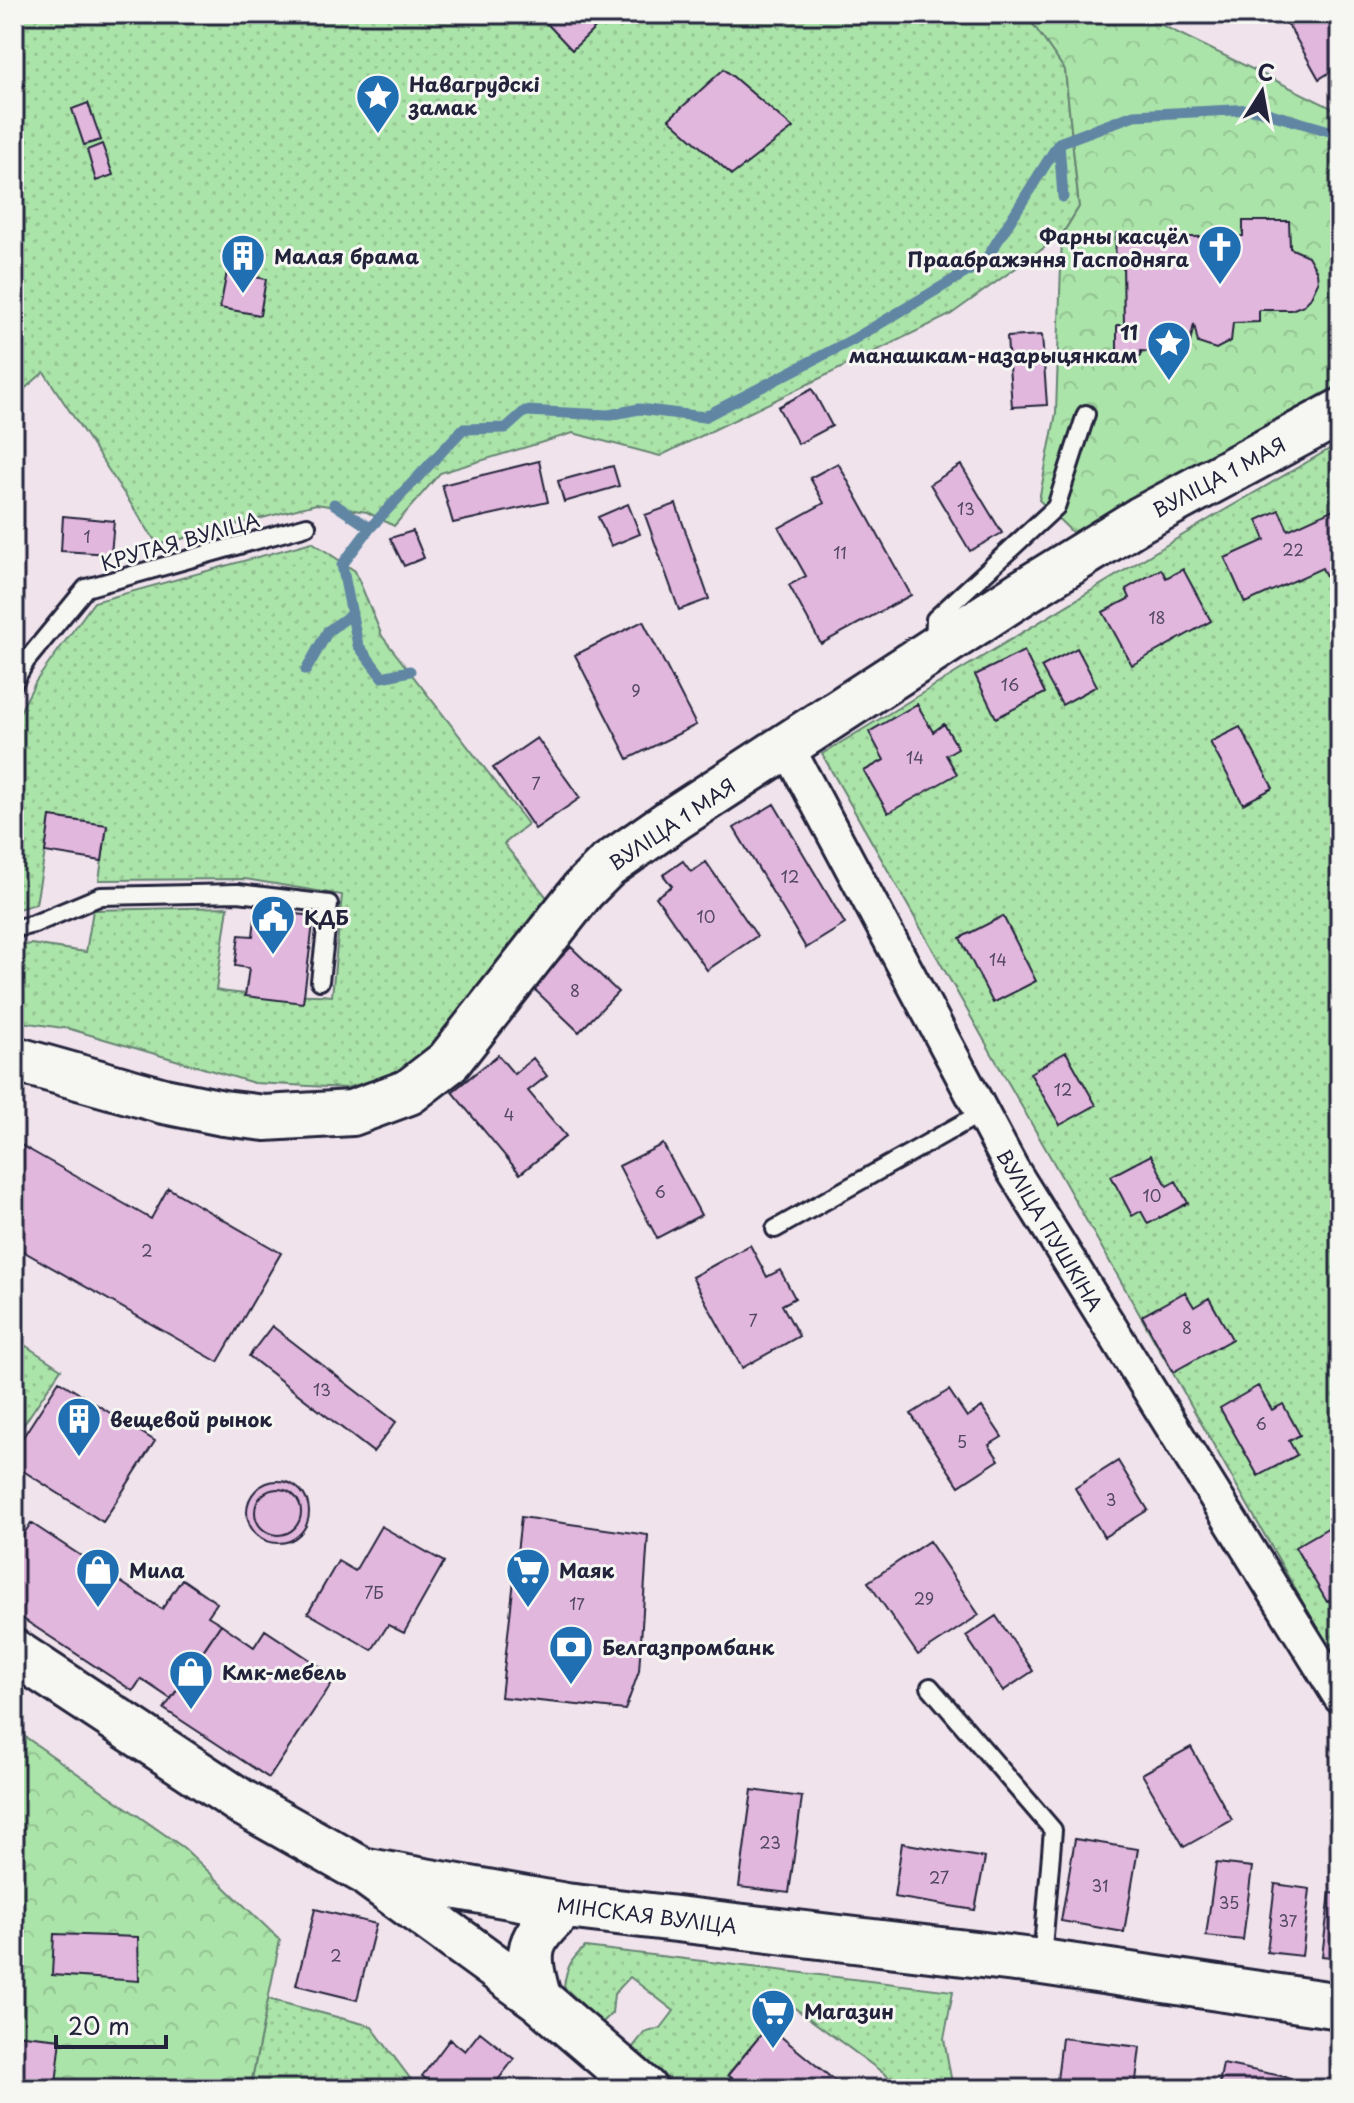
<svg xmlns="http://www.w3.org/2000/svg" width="1354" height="2103" font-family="'Playpen Sans',sans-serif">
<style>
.grass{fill:url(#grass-dots);stroke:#668372;stroke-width:2}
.forest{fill:url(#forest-crowns);stroke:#668372;stroke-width:2}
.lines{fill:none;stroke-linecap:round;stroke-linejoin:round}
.stream{stroke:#6086a3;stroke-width:11}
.building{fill:#e2b7de;stroke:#22223b;stroke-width:2}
.lane-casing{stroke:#22223b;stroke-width:22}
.street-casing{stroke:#22223b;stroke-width:38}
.secondary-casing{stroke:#22223b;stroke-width:50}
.lane{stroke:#f6f6f2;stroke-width:16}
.street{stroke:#f6f6f2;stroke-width:32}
.secondary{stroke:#f6f6f2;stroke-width:44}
.labels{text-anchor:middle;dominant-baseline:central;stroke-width:6;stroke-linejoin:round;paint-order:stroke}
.number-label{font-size:16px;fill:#524764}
.poi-label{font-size:20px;font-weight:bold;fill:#22223b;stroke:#f6f6f2;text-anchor:start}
.street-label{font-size:20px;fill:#22223b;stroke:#f6f6f2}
</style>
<defs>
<pattern id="grass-dots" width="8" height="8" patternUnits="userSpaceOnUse" patternTransform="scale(2)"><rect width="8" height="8" fill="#abe4a9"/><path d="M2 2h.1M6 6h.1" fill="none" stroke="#93c392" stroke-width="1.8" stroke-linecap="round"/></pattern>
<pattern id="forest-crowns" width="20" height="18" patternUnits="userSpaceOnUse" patternTransform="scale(2)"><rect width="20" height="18" fill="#abe4a9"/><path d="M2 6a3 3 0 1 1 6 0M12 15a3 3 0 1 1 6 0" fill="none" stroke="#93c392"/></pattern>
</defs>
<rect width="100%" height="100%" fill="#f0e3ec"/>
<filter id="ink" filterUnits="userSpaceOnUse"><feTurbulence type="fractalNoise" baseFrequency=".0125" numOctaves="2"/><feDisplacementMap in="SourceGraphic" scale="16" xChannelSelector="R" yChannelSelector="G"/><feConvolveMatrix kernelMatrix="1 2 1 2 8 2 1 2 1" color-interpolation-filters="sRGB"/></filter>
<g filter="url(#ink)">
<path class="grass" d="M14,14H1026L1065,70L1079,207L1062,235L950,315L660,456L573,433L440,473L394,526L367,512L316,504L158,545L44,372L14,398Z
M1340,443V1668L822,754L1211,518Z
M312,542L355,571L382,636L528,824L504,844L549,900L437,1052L400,1072L346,1088L254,1083L70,1029L14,1021V947L31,944L86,952L93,910L228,907L216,990C255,998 293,992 332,996L342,895L245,879L99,880L107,825L51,817L36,904L14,910V854L20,826L14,824V723L36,681L94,602Z
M14,1338L61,1369L14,1439Z
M585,1947L953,1991L944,2039L953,2089H905L788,2003L728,2074L742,2086L740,2089H679L633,2047L644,2033L661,2028L674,2011L630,1977L614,1994L612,2013L602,2023L564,1987C566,1968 571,1959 585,1947Z
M268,1999L371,2026L418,2089H250Z"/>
<path class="forest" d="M1026,14H1139L1340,112V384L1073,533L1039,500L1056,413L1062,235L1079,207L1065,70Z
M14,1729L184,1848L280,1940L250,2089H14Z"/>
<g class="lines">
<path class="stream" d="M1059,143L1063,197
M334,504L370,528L463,429L506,428L525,411L609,415L639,409L704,417L854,339L985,261L1059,143L1134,115L1253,109L1340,134
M370,528L342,565L358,645L382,677L410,671
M306,670L328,631L352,614"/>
</g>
<path class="building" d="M538,14H610L572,50Z
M1294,14H1332L1340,28V66L1319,79L1285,19Z
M724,69L793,128L732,175L669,119Z
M88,103L101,140L84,145L72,109Z
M102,144L113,175L96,181L87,150Z
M1243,221H1289L1290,248L1308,256L1317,272L1318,282L1310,299L1304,305L1291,310H1259V322L1233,323L1231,341L1216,349L1198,343L1194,324L1190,343L1175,353L1141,351V356L1117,355V325H1124L1123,263H1115L1116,233L1142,235L1141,238L1243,236Z
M227,272L266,279L260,315L220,308Z
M1042,335L1047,405L1012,407L1007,337Z
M812,389L832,426L798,444L778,407Z
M539,461L548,502L453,523L442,485Z
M838,463L911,595L821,644L789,585L806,576L779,528L824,503L810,478Z
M961,465L1002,533L970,551L930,484Z
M613,466L619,486L564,502L558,481Z
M628,504L640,534L611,546L598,517Z
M676,504L709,599L679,610L645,515Z
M1336,508L1340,518V580L1330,584L1322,568L1245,603L1225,558L1265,540L1257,520L1279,510L1288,530Z
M63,516L114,521L111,554L61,551Z
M413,531L424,558L404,566L390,538Z
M1161,569L1166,578L1183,569L1211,621L1132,665L1103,612L1130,598L1126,589Z
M643,621L696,725L628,759L575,655Z
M1077,648L1097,686L1062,705L1041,667Z
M1024,651L1045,693L996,718L975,675Z
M917,704L933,732L944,724L958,748L946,755L957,774L888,813L864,771L884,760L869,732Z
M1240,727L1273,788L1243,804L1210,742Z
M537,738L580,798L535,829L493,768Z
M774,804L845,924L806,948L734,828Z
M50,817L107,825L102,861L45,852Z
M683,861L691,872L706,862L757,936L707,970L656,897L672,886L663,875Z
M256,910L314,916L303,1003L245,996L249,968L235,966L239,935L253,936Z
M1003,916L1036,981L993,1003L960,938Z
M571,947L618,992L579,1032L532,987Z
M1066,1052L1096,1105L1060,1125L1030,1073Z
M498,1055L514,1074L533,1058L547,1076L528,1091L566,1136L520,1174L452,1092Z
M14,1141L151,1219L168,1188L281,1253L218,1362L14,1246Z
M663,1144L701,1215L657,1238L619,1166Z
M1151,1155L1167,1186L1176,1181L1188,1203L1148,1224L1141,1211L1132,1216L1111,1176Z
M750,1245L767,1277L780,1270L795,1298L782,1305L799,1336L742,1368L692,1277Z
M1185,1292L1194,1307L1209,1298L1232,1339L1173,1372L1142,1316Z
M272,1326L396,1422L373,1452L249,1356Z
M59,1381L155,1441L103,1522L14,1465V1451Z
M1258,1386L1272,1410L1283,1404L1300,1435L1289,1441L1297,1455L1258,1476L1220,1408Z
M949,1390L967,1417L982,1407L1002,1437L989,1445L999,1460L959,1486L911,1414Z
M1118,1461L1148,1510L1104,1537L1075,1488Z
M247 1512a31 31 0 1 1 62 0a31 31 0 1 1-62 0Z
M255 1512a23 23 0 1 1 46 0a23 23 0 1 1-46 0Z
M521,1517L648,1535L639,1671L625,1710L501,1697Z
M1340,1521V1595L1327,1602L1295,1547Z
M31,1523L162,1609L182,1579L217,1603L208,1616L221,1624L171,1699L141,1679L133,1691L14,1613V1549Z
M381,1526L444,1562L404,1633L388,1625L372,1650L308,1613L338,1561L355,1571Z
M929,1541L979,1615L918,1655L868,1582Z
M996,1616L1033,1671L1003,1691L966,1636Z
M221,1624L254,1647L265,1630L336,1677L269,1778L164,1709Z
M1191,1747L1232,1820L1184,1847L1142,1774Z
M752,1790L802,1797L789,1893L739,1887Z
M1075,1839L1138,1849L1124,1932L1061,1921Z
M902,1843L985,1858L975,1910L894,1897Z
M1216,1863L1252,1867L1243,1940L1206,1936Z
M1275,1884L1310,1889L1302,1956L1267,1952Z
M1330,1893L1340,1894V1958L1322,1956Z
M315,1909L376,1924L357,2000L296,1985Z
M54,1934L138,1937L139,1981L52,1975Z
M768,2026L845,2089H740L742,2086L728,2075Z
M480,2032L514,2059L491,2089H439L422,2076L450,2039L465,2051Z
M14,2034L61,2039L56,2084L67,2085L66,2089H14Z
M1062,2038L1140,2047L1135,2089H1056Z
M1223,2064L1291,2078L1289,2089H1218Z"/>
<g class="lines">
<g class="lane-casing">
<path id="lane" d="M934,645L935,619L1056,507L1086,414
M14,682L26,661L86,588L307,526
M14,929L34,924L101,896L238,893L329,904L320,981
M775,1229L981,1113
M930,1687L1053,1830L1042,1960"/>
</g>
<g class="street-casing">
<path id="street" d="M788,748L1012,1169L1340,1697"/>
</g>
<g class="secondary-casing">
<path id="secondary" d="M14,1059L164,1101L223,1113L265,1118L352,1113L409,1092L448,1062L583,890L607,866L677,817L1023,592L1141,519L1340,412
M14,1652L243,1803L362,1870L566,1906L1042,1962L1340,2006
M370,1876L539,1999L644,2089
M539,1999C524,1951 527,1939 566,1906"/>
</g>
<use href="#lane" class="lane"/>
<use href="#street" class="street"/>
<use href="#secondary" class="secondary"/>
</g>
</g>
<defs>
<g id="sight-pin" transform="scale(2.3)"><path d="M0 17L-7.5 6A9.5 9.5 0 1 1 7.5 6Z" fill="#1f6fb2" stroke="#f6f6f2"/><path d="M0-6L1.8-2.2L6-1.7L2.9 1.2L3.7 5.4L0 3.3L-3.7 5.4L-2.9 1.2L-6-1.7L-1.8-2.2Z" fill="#fff"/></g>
<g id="church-pin" transform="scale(2.3)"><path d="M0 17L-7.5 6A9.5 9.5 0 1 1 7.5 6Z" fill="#1f6fb2" stroke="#f6f6f2"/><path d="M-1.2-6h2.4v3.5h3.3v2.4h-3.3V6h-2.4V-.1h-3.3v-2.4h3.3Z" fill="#fff"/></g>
<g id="building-pin" transform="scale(2.3)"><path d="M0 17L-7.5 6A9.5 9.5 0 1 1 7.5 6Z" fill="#1f6fb2" stroke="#f6f6f2"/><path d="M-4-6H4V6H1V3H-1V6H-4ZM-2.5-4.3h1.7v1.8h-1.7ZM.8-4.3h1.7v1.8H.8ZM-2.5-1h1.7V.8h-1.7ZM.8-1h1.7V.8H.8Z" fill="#fff"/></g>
<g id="civic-pin" transform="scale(2.3)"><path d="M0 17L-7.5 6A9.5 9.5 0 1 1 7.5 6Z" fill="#1f6fb2" stroke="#f6f6f2"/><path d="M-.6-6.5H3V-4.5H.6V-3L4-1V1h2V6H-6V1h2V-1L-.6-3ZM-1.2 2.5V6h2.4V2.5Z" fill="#fff"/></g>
<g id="shop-pin" transform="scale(2.3)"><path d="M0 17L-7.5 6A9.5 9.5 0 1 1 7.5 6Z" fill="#1f6fb2" stroke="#f6f6f2"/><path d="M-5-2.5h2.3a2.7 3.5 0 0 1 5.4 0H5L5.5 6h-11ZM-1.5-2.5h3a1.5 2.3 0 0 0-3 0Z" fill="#fff"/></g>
<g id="supermarket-pin" transform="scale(2.3)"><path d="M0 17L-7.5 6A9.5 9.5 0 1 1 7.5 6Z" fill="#1f6fb2" stroke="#f6f6f2"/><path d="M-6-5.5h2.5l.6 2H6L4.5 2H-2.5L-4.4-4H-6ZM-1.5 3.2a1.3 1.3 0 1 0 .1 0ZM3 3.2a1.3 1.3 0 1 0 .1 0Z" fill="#fff"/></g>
<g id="bank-pin" transform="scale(2.3)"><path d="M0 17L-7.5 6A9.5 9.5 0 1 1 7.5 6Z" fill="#1f6fb2" stroke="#f6f6f2"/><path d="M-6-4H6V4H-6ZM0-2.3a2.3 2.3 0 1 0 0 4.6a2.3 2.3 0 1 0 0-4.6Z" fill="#fff"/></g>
</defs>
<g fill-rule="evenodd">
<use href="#sight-pin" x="378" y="96"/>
<use href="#church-pin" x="1220" y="247"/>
<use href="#building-pin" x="243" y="256"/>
<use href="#sight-pin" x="1169" y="343"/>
<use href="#civic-pin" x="273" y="917"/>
<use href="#building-pin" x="79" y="1419"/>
<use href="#shop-pin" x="98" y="1570"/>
<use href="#supermarket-pin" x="528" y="1570"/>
<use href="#bank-pin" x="571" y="1647"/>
<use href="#shop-pin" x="191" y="1672"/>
<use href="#supermarket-pin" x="773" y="2011"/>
</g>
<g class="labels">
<g class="number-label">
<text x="966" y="508">13</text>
<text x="87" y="536">1</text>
<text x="1293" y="549">22</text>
<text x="840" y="552">11</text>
<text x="1157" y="617">18</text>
<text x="1010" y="684">16</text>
<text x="636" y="690">9</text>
<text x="915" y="757">14</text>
<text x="536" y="783">7</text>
<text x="790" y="876">12</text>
<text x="706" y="916">10</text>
<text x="998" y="959">14</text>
<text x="575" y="990">8</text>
<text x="1063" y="1089">12</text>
<text x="509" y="1114">4</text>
<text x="660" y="1191">6</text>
<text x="1152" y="1195">10</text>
<text x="147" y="1250">2</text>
<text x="753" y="1320">7</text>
<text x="1187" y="1327">8</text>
<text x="322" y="1389">13</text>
<text x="1261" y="1423">6</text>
<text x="962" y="1441">5</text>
<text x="1111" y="1499">3</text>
<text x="374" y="1592">7Б</text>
<text x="924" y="1598">29</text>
<text x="577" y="1603">17</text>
<text x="770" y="1842">23</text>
<text x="939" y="1877">27</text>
<text x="1100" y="1885">31</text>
<text x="1229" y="1902">35</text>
<text x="1288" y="1920">37</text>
<text x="336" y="1955">2</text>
</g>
<g class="poi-label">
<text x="409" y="84">Навагрудскі<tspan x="409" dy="23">замак</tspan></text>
<text x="1189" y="236" text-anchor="end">Фарны касцёл<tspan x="1189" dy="23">Праабражэння Гасподняга</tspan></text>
<text x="274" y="256">Малая брама</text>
<text x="1138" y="332" text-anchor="end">11<tspan x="1138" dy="23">манашкам-назарыцянкам</tspan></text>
<text x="304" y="917">КДБ</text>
<text x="110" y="1419">вещевой рынок</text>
<text x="129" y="1570">Мила</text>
<text x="559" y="1570">Маяк</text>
<text x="602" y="1647">Белгазпромбанк</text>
<text x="222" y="1672">Кмк-мебель</text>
<text x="804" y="2011">Магазин</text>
</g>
<g class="street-label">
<text transform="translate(1219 477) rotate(-28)">ВУЛІЦА 1 МАЯ</text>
<text transform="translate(180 541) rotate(-16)">КРУТАЯ ВУЛІЦА</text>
<text transform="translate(672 824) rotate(-34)">ВУЛІЦА 1 МАЯ</text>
<text transform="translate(1050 1230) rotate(59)">ВУЛІЦА ПУШКІНА</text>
<text transform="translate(647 1915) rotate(7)">МІНСКАЯ ВУЛІЦА</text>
</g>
</g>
<rect width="1354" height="2103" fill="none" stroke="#f6f6f2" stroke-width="48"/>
<rect x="24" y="24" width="1306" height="2055" fill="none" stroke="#22223b" stroke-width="3" filter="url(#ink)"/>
<g transform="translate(1262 92) rotate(11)" stroke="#f6f6f2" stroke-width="6" paint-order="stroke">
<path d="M0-6L14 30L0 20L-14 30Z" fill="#22223b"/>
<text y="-12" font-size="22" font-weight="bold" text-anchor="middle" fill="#22223b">С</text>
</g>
<path d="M56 2035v12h110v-12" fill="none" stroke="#22223b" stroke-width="4"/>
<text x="68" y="2035" font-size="24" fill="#22223b" stroke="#f6f6f2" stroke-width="6" paint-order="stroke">20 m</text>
</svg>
